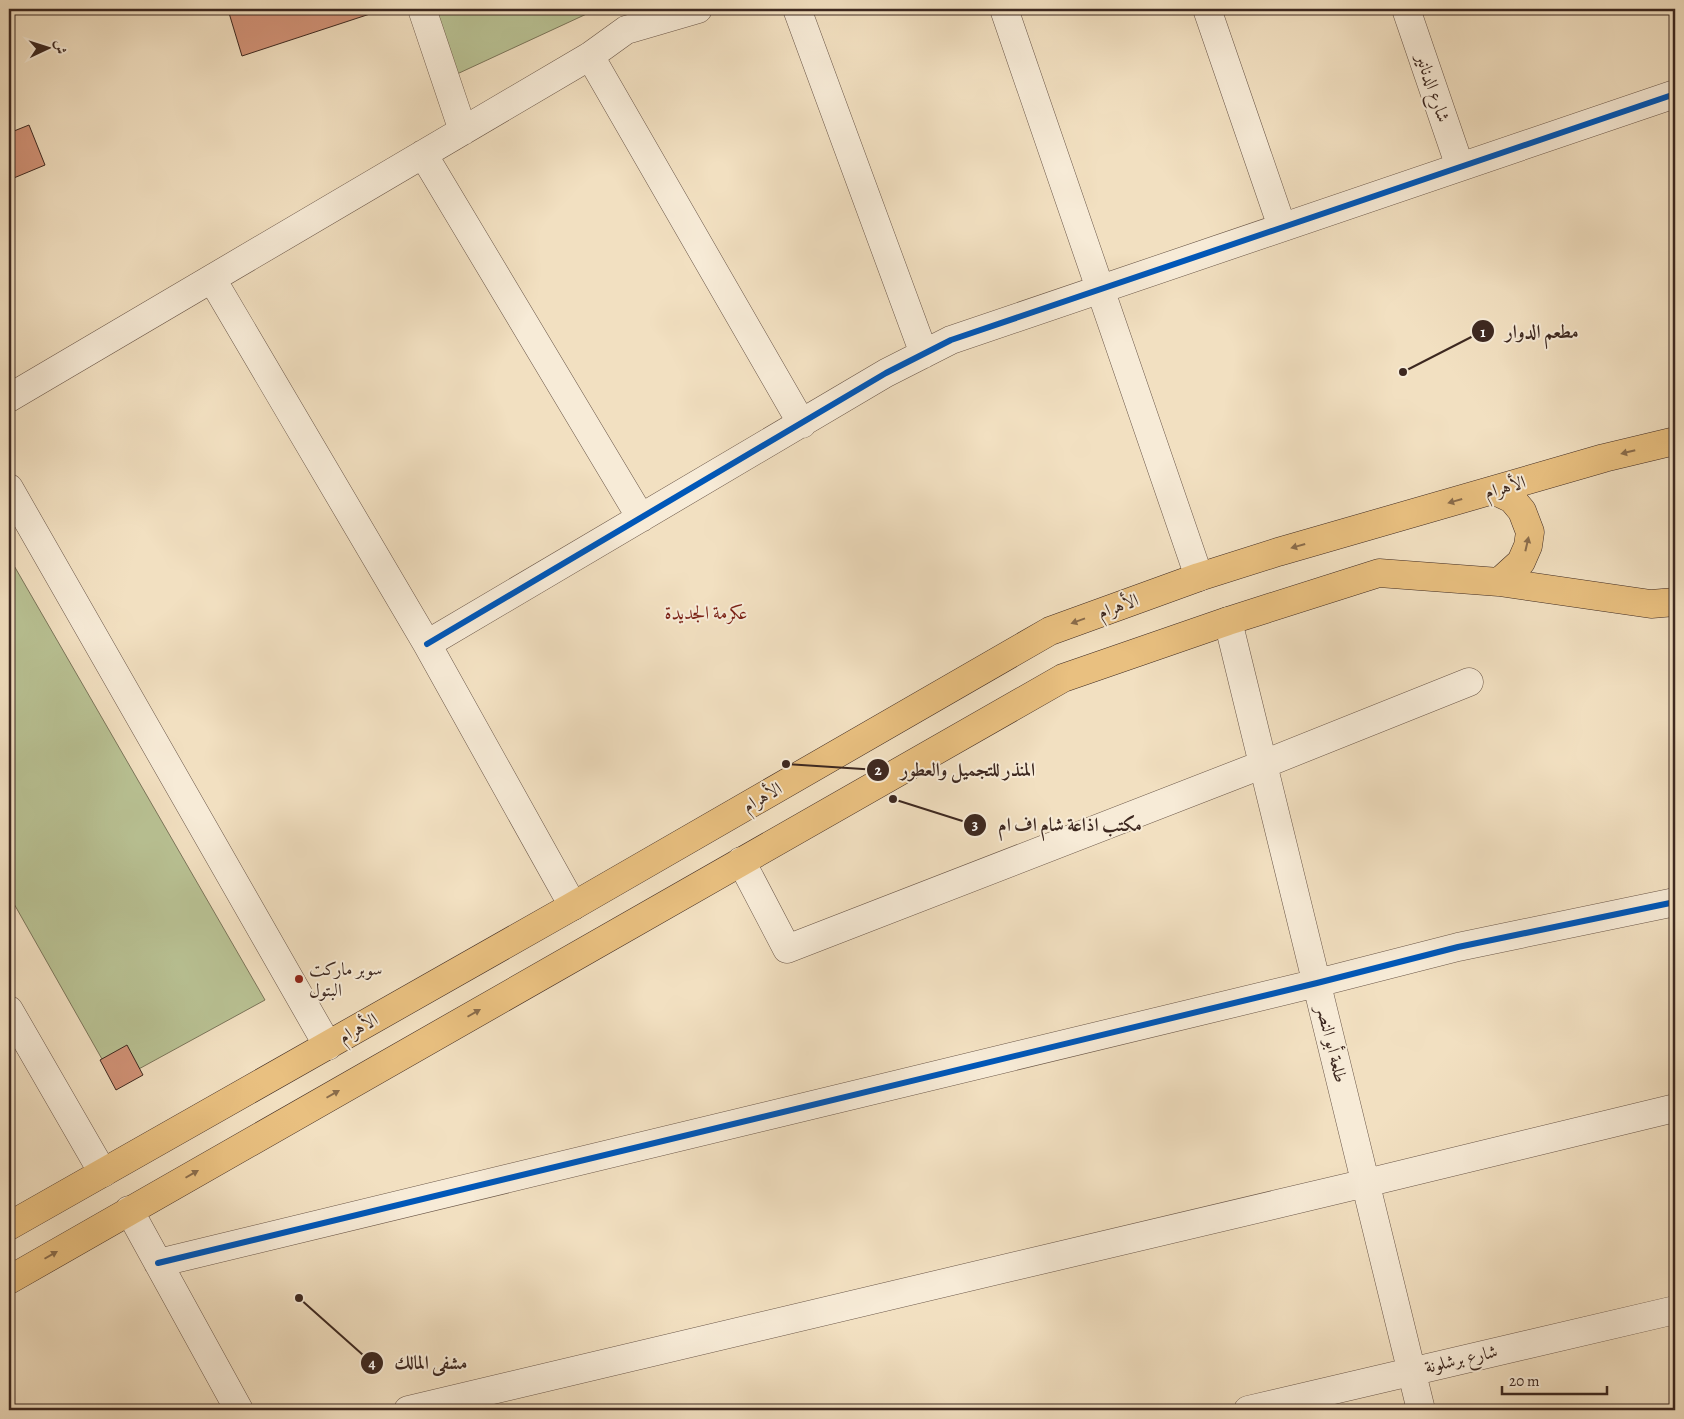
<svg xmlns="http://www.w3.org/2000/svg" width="1684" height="1419" font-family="Alegreya,Amiri,serif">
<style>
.green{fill:#b9c294;stroke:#7b755a}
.building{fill:#d29378;stroke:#3d2820}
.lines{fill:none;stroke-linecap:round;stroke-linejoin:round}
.street-casing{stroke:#6a5648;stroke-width:29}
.primary-casing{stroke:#3d2820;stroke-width:29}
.street{stroke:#f7ebd7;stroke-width:28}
.primary{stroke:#e9c080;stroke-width:28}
.cycleway-casing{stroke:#f7ebd7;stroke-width:9}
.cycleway{stroke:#0057b8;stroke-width:6}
.oneway{fill:#8a6c4b}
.poi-dot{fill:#8f2418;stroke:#f7ebd7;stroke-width:2}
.labels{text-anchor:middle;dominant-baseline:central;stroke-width:4;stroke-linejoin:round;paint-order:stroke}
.street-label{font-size:18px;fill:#3d2820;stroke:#f7ebd7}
.poi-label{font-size:18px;fill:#3d2820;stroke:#f7ebd7;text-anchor:start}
.neighbourhood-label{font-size:19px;fill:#7a1f14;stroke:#f7ebd7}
.leader{fill:none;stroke:#3d2820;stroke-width:2}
.callout-dot{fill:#3d2820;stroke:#f7ebd7;stroke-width:2}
.mark-label{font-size:15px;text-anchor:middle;font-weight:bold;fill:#fff}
.callout-label{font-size:19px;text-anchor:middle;font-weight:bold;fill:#3d2820;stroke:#f7ebd7;stroke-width:4;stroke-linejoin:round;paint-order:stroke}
</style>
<rect width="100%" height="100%" fill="#f2e0c1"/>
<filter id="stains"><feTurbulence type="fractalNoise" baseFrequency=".004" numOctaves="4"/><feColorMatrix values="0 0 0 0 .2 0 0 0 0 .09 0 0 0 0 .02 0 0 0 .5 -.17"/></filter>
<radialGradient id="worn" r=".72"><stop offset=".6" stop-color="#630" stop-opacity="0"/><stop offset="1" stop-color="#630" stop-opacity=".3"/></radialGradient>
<path class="green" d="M435,9H593V11L457,74Z
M9,557L265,1000L115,1082L9,895Z"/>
<path class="building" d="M242,9H378L379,11L242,56L229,13Z
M29,125L45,165L9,180V133Z
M127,1045L143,1075L116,1090L100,1060Z"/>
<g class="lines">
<g class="street-casing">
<path id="street" d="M422,9L463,131
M797,9L924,354
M1004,9L1199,577
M1207,9L1282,227
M1406,9L1460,167
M590,56L802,424
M423,154L641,518
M212,279L427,644L573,906
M9,398L590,56L626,30L698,9
M9,488L328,1046
M1228,621L1421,1410
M427,644L886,373L951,340L1675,94
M741,861L787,949L1264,764L1469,682
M9,1010L103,1173
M129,1210L239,1410
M158,1263L1317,983L1458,947L1675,902
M408,1410L1366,1183L1675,1108
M1248,1410L1675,1310"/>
</g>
<g class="primary-casing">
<path id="primary" d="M1493,490L1512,499L1522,511L1530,532L1528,546L1521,562L1499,582
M9,1226L573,906L1050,631L1199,577L1278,552L1604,458L1675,441
M9,1280L1063,678L1228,621L1379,573L1499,582L1651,604L1675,602"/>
</g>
<use href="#street" class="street"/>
<use href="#primary" class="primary"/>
<g class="cycleway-casing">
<path id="cycleway" d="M427,644L886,373L951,340L1675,94
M158,1263L1317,983L1458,947L1675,902"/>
</g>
<use href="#cycleway" class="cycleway"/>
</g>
<defs><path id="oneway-solid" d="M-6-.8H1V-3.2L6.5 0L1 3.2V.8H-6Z" transform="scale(1.25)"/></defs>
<g class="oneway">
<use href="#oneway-solid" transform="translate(1628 452) rotate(166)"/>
<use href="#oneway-solid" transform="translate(1455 501) rotate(164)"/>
<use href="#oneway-solid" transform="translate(1527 544) rotate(-77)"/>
<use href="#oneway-solid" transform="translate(1298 546) rotate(164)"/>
<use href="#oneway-solid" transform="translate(1078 621) rotate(160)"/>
<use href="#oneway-solid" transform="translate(474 1013) rotate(-30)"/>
<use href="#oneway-solid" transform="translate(333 1094) rotate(-30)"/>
<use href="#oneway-solid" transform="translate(192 1174) rotate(-30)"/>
<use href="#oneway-solid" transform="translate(51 1255) rotate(-30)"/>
</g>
<circle class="poi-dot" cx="299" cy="979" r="5"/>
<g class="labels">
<g class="street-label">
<text transform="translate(1433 88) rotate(71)">شارع الدنانير</text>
<text transform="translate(1505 487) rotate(-16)">الأهرام</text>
<text transform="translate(1118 606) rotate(-20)">الأهرام</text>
<text transform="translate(762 797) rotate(-30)">الأهرام</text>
<text transform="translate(358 1028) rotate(-30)">الأهرام</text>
<text transform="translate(1332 1044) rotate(76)">طلعة أبو النصر</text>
<text transform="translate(1461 1359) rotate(-13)">شارع برشلونة</text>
</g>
<g class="poi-label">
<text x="309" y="969">سوبر ماركت<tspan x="309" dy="21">البتول</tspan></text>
</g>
<g class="neighbourhood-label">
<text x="706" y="613">عكرمة الجديدة</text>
</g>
</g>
<path class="leader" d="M1403 372L1483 331M786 764L878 770M893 799L975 825M299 1298L372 1363"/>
<g class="callout-dot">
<circle cx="1403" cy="372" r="5"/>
<circle cx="786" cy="764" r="5"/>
<circle cx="893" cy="799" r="5"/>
<circle cx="299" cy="1298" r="5"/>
<circle cx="1483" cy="331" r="12"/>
<circle cx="878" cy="770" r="12"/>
<circle cx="975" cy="825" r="12"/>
<circle cx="372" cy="1363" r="12"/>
</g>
<g class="mark-label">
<text x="1483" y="337">1</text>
<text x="878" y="775">2</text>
<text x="975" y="830">3</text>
<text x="372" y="1368">4</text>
</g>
<g class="callout-label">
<text x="1542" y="338">مطعم الدوار</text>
<text x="968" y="776">المنذر للتجميل والعطور</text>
<text x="1070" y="831">مكتب اذاعة شام اف ام</text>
<text x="431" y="1369">مشفى المالك</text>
</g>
<rect width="1684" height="1419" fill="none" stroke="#f2e0c1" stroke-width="30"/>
<rect x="10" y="10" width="1664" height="1399" fill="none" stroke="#3d2820" stroke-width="2.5"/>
<rect x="15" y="15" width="1654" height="1389" fill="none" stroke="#3d2820"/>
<g transform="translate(48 48) rotate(86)" stroke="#f7ebd7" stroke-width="4" paint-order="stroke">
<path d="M0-4L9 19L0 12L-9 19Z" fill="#3d2820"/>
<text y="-8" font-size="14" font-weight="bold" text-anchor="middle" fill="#3d2820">ش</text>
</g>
<path d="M1502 1386v8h105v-8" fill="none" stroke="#3d2820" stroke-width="2.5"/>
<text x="1509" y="1386" font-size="15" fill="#3d2820" stroke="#f7ebd7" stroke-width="4" paint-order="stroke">20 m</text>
<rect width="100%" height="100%" filter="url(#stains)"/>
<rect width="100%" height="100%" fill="url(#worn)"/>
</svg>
